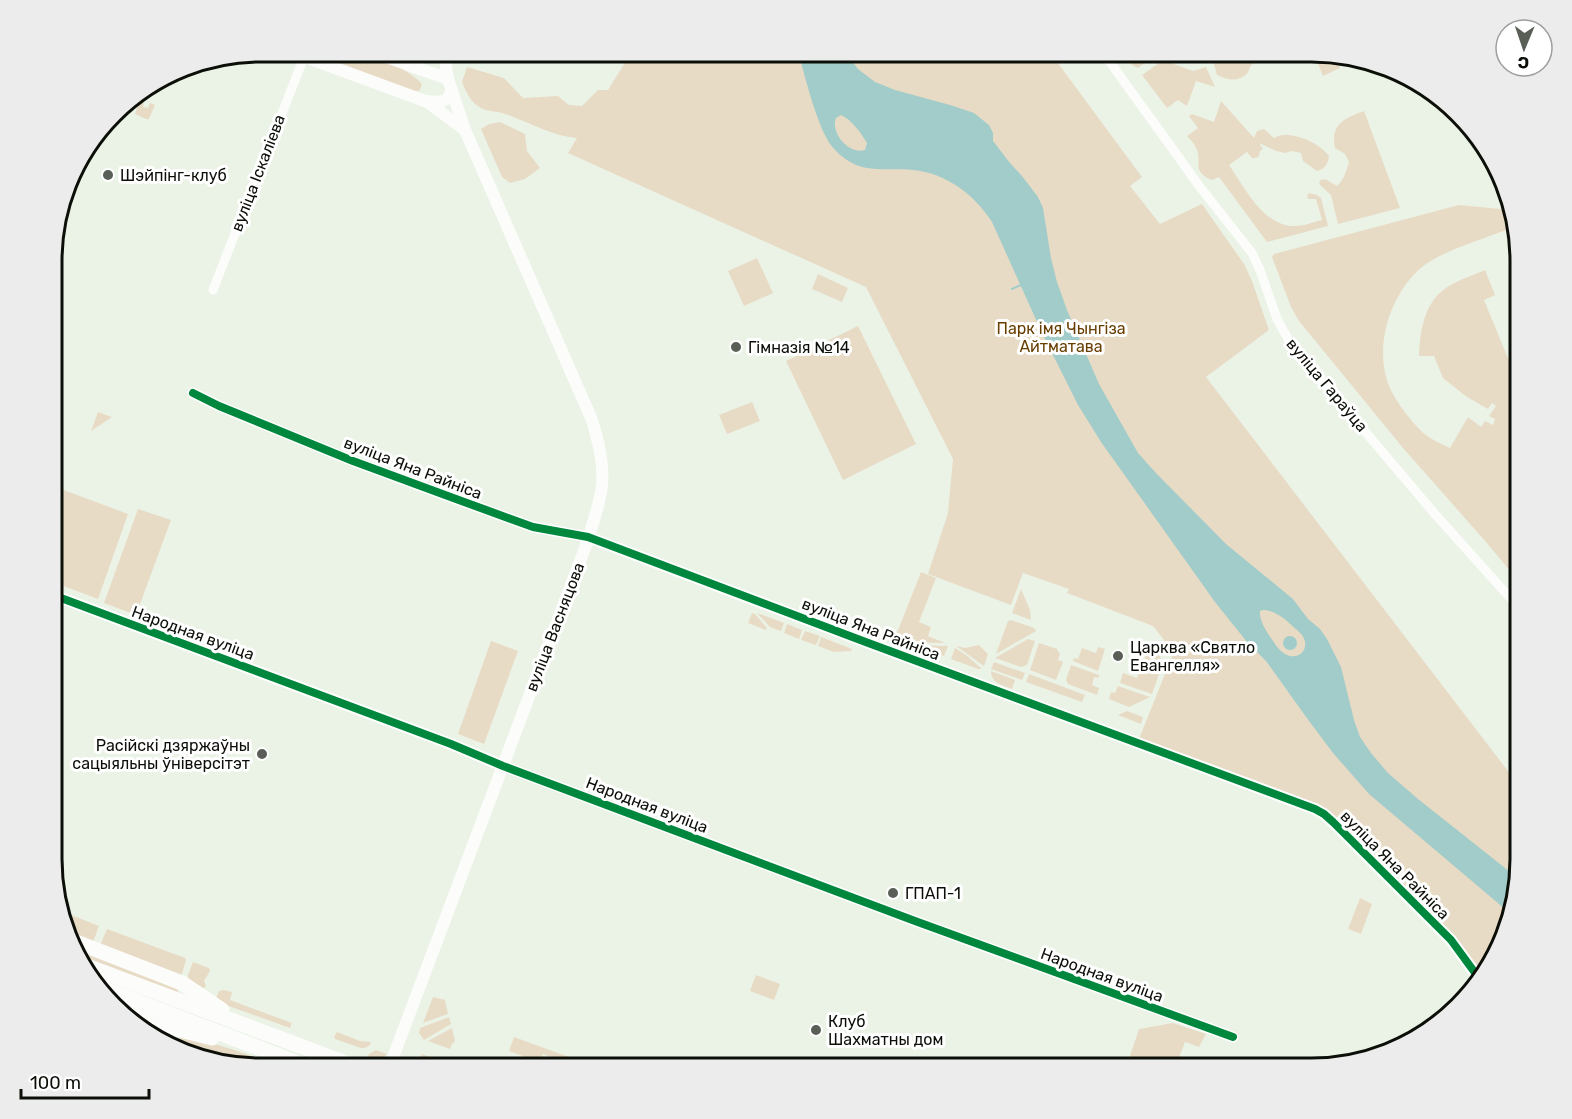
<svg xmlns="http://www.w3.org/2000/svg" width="1572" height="1119" font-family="Rubik,sans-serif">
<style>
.green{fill:#e8dbc5}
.water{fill:#a1ccc9;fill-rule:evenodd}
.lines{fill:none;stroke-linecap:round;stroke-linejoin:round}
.stream{stroke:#a1ccc9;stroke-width:2}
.minor{stroke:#fcfdfb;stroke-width:9}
.tertiary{stroke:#fcfdfb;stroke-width:12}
.primary{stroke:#fcfdfb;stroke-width:15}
.tram{stroke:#d2d4d1;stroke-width:1.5}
.cycleway-casing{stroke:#fff;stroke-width:11}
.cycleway{stroke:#00873e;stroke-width:8}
.poi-dot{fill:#595f56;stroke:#fff;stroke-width:2}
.labels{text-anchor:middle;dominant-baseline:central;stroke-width:6;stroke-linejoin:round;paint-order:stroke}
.street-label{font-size:16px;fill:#0b0f08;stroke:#fff}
.poi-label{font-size:16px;fill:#0b0f08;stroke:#fff;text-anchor:start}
.park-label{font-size:16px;fill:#683e00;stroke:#fff}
.rim{fill:none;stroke:#0b0f08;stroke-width:3}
</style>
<rect width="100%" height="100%" fill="#ebf3e7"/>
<path class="green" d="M305,51C320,51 345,49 358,51C374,54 412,71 422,84L420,90L416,92Z
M632,51H1049L1142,177L1130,186L1160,224L1202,204L1244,264L1252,281L1269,330L1206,377L1521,788V872L1510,926L1482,977L1334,816L1139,739L1173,654L1171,649L1153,626L1067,593L1069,589L1023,573L1011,605L928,574L948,513L953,459L866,287L568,153L577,138C551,136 529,122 505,114C498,111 488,112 481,108C471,103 466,92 462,82L467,67L504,78L523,98L558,96L569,105L582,106L598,90H608Z
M1122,51H1154L1153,57L1138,68L1132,65Z
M1221,51H1270L1267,58C1262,60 1257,61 1253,64C1249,67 1250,68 1248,72C1240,83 1227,80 1217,75L1214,64Z
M1313,51L1333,53L1340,68L1323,76Z
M1159,63H1171L1193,71L1206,67L1215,87L1196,81L1187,106L1178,100L1167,108L1142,75Z
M140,99L144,100L143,107L148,108L150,103L155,105L149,119H146L135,114Z
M1221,101L1254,138L1257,131L1264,129L1274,138C1276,137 1281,135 1284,135C1298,134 1321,144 1329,156C1328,164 1325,169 1317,171L1303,161L1301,153L1292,151L1285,153L1276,151L1259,143L1263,149L1260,151L1259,156L1256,158H1252L1247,152L1229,165C1244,187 1264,227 1295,226C1304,226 1313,222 1322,220L1316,199H1308L1307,196L1309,193L1317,195L1321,198L1328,226L1267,242L1219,177L1212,180C1190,172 1203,160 1196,148C1194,143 1190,139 1187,136L1198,128L1189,116L1192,114L1214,122Z
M1364,111L1400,208L1338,224L1331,195L1319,184L1320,180L1325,179L1337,186C1344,179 1346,172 1349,162L1345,154L1335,148C1330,125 1344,118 1364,111Z
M500,122L525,134L527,151L540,168L525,179L510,183L502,177L481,129L489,124Z
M1459,205L1511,210L1521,247L1512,251L1507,242L1506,230C1481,240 1442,251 1422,267C1391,293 1374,344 1388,383C1393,398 1413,425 1426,435C1432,440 1442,444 1450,448L1468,417L1481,427L1485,421L1493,425L1495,419L1489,416L1496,406L1492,403L1488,409L1467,397L1443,378L1434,356H1419C1420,333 1423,307 1442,291C1454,281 1471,276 1485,270L1495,295L1484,300L1512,368L1521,364V584L1486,542L1403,448L1299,321L1291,307L1272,257L1274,254Z
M757,258L773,293L744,306L728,271Z
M818,274L848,288L842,302L812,289Z
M858,326L916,444L843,480L786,361Z
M752,402L760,421L727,434L719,415Z
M98,412L112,417L91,431Z
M53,486L128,514L98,599L53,582Z
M138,509L171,520L136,615L104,603Z
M921,572L936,578L919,622L931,627L928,636L945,643L907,642L895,638Z
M1021,589L1030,610L1031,620L1012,613Z
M752,613L755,614L767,628L766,630L748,623Z
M757,613L784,623L781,631L770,627Z
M1011,620L1034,628L1036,631L996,654L1008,621Z
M787,624L802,630L799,639L784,633Z
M805,631L820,636L816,645L801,640Z
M821,637L852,649L851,651L834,652L818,646Z
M1028,639L1035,641L1027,665L1021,667L995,658Z
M491,641L518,651L484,744L458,734Z
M1039,643L1057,649L1060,654L1058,660L1063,662L1056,680L1030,670Z
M913,645L948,646L944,656Z
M979,645L988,654L984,666L956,646L965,648Z
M1098,647L1105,649L1098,671L1073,661L1074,658L1078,659L1082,648L1096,653Z
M955,648L966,655L982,669H978L951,659Z
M1149,648C1158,652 1162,656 1162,666L1152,694L1120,683L1123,673L1137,678Z
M994,662L1025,673L1022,680L991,669Z
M1071,665L1099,675V678L1094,677L1092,685L1099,688L1097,695L1068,684L1066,680Z
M991,671L1015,680L1012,689C1002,685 991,683 991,671Z
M1029,674L1085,695L1082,702L1026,682Z
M1118,686L1150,697L1129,707L1109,699L1111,692L1115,693Z
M1127,711L1143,717L1141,724L1118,715Z
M1360,898L1372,904L1361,934L1348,929Z
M61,911L99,926L92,945L70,935Z
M107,929L185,958L186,960L182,974L178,976L99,948Z
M73,946L177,989L180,996L76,955Z
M193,962L209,968L210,971L204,981L206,986L201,991L188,982V975Z
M756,975L780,984L774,1000L750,991Z
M224,990L232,992L230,1000L292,1023L290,1028L223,1004L216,998L219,991Z
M433,997L445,1000L448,1014L423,1023Z
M449,1017L451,1024L424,1040L419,1033L420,1028Z
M1173,1023L1206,1034L1199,1047L1185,1042L1175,1068H1126L1139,1029Z
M452,1028L455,1041L452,1044L450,1049L428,1041Z
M337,1032L360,1041L371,1042L370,1045L365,1048H361L335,1039L334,1037Z
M514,1037L599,1068H581L543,1054L539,1062L509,1051Z
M180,1038C216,1041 249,1055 283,1068H247L193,1057L168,1043Z
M376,1050L387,1054L379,1061L367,1059L369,1054Z
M422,1054L457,1068H429L419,1064Z
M508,1058L536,1068H504Z"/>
<path class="water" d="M798,51H844L858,69L875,82L895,90L950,105L974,113L989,125L993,133V141L1010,163L1022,176L1038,197L1043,208L1051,258L1057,282L1067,310L1099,384L1138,453L1155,472L1226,544L1293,599L1308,619L1320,629L1327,639L1341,667L1354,720L1360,737L1371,753L1388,773L1418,799L1519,879L1512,915L1369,794L1333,753L1309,721L1266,661L1247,642L1215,602L1101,442L1078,405L1042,333L992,222C975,195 946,173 913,170C882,167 860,176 835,150C818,133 805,76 798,51ZM841,115C852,120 861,133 867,143L865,150C849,155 830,133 836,118ZM1263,610C1272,610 1281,616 1288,622C1292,626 1298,630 1302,635C1314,652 1290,670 1273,641C1267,632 1259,621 1260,611Z
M1283 643a7 7 0 1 1 14 0a7 7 0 1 1-14 0Z"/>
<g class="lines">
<path class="stream" d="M1012,289L1023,284"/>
<path class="minor" d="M1102,51L1200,187L1252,253L1260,270L1277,319L1291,344L1434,513L1521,610
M213,290L304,57
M193,393L219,406L353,461L456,499L533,527L588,537
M503,766L915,921L1233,1037"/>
<path class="tertiary" d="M289,51L425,101C437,102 448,104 451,91
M370,51L448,79
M426,101L465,130
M588,537L863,641L1315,809L1324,814L1333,822L1451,940L1481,981
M53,595L451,744L503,766
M389,1068L585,548C591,528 600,506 602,485C604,462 598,441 592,420L465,130L448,79L446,68L447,51"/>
<path class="primary" d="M71,940L182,983L222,1010
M79,963L359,1068
M100,987L311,1068
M122,1013L168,1027L212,1038"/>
<path class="tram" d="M59,213L78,161"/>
<g class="cycleway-casing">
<path id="cycleway" d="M193,393L219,406L353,461L456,499L533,527L588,537L863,641L1315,809L1324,814L1333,822L1451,940L1481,981
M53,595L451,744L503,766L915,921L1233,1037"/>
</g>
<use href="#cycleway" class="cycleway"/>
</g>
<g class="poi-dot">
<circle cx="108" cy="175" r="6"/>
<circle cx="736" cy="347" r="6"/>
<circle cx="1118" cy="656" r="6"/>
<circle cx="262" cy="754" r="6"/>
<circle cx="893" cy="893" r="6"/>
<circle cx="816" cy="1030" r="6"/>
</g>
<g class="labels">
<g class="street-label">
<text transform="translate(258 173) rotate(-69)">вуліца Іскаліева</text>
<text transform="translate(1327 385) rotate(50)">вуліца Гараўца</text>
<text transform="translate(413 468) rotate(21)">вуліца Яна Райніса</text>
<text transform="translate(555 627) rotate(-69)">вуліца Васняцова</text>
<text transform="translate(871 629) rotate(21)">вуліца Яна Райніса</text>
<text transform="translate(193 633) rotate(20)">Народная вуліца</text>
<text transform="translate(647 805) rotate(21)">Народная вуліца</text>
<text transform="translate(1395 865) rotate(45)">вуліца Яна Райніса</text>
<text transform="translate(1102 975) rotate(20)">Народная вуліца</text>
</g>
<g class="poi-label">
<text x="120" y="175">Шэйпінг-клуб</text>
<text x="748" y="347">Гімназія №14</text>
<text x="1130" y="647">Царква «Святло<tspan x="1130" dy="18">Евангелля»</tspan></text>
<text x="250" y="745" text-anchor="end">Расійскі дзяржаўны<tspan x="250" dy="18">сацыяльны ўніверсітэт</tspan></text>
<text x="905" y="893">ГПАП-1</text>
<text x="828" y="1021">Клуб<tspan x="828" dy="18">Шахматны дом</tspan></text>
</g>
<g class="park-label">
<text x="1061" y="328">Парк імя Чынгіза<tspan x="1061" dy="18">Айтматава</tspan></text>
</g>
</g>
<path d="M0 0H1572V1119H0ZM261 62H1311A199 199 0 0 1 1510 261V859A199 199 0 0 1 1311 1058H261A199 199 0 0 1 62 859V261A199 199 0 0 1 261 62Z" fill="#ebeceb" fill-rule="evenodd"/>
<path class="rim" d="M261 62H1311A199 199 0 0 1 1510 261V859A199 199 0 0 1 1311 1058H261A199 199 0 0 1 62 859V261A199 199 0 0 1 261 62Z"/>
<g transform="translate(1524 48) rotate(182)"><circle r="28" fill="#ffffff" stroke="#9d9f9c" stroke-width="1.5"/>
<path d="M0-4.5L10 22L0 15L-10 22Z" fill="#595f56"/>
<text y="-9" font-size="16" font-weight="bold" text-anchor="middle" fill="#0b0f08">С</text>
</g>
<path d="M21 1089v9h128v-9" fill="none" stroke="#0b0f08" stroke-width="3"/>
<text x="30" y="1089" font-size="18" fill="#0b0f08" stroke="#ffffff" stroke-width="4.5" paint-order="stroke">100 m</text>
</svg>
